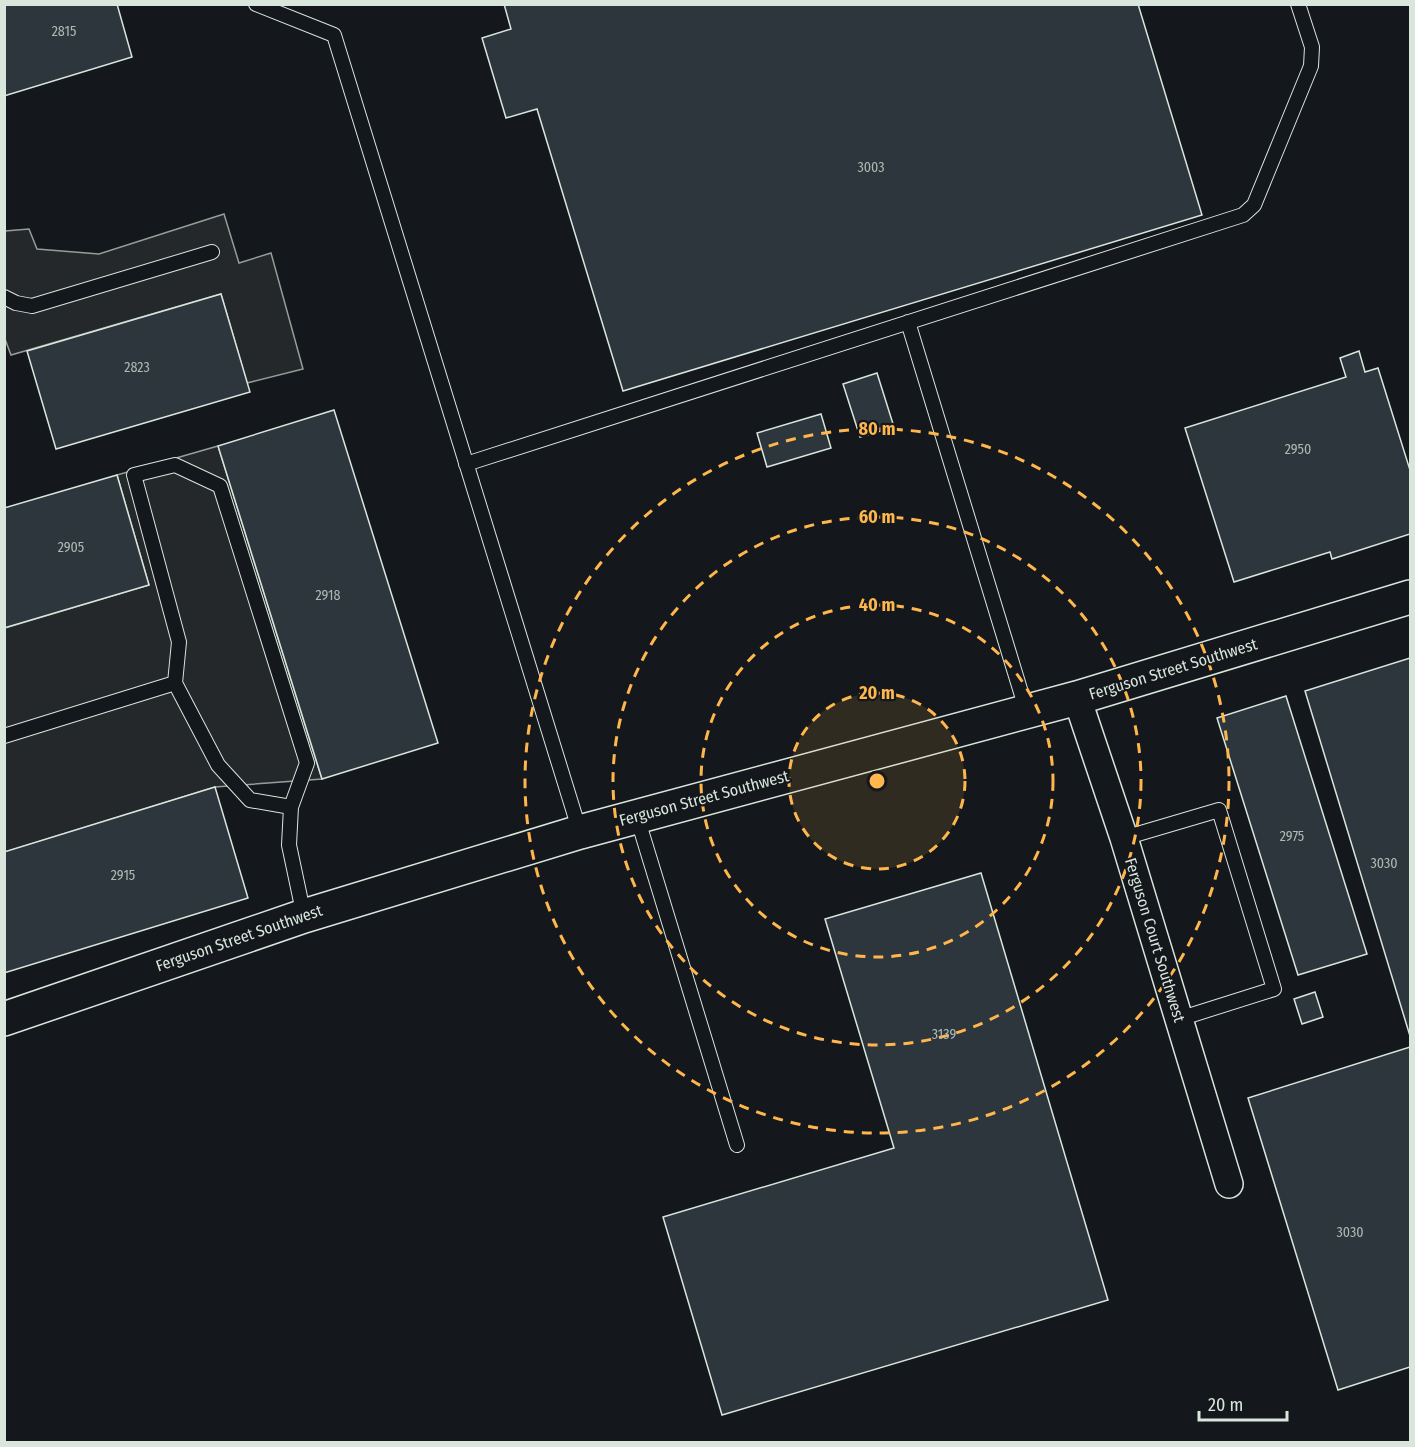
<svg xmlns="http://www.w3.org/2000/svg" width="1415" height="1447" font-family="'Fira Sans Condensed',sans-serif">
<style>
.parking{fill:#24282b;stroke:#939e99;stroke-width:1.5}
.building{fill:#2c363c;stroke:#d8e6dc;stroke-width:1.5}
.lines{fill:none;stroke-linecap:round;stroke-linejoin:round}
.lane-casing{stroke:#d8e6dc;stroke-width:16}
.street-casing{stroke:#d8e6dc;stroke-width:30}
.secondary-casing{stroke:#d8e6dc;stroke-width:36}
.lane{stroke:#14181c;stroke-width:14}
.street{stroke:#14181c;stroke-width:27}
.secondary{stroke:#14181c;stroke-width:33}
.ring{fill:none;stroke:#ffb74d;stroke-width:3;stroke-dasharray:10 8}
.labels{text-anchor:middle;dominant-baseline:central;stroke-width:4.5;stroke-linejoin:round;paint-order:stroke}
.number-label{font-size:14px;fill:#adbab4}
.street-label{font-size:16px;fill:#d8e6dc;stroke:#14181c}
.centre{fill:#ffb74d;stroke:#14181c;stroke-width:3}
.ring-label{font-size:18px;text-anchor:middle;font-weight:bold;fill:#ffb74d;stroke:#14181c;stroke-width:4.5;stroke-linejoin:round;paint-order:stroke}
</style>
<rect width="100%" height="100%" fill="#14181c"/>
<path class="parking" d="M224,214L239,263L271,253L303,369L247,383L221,294L11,355L5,339V231L29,229L37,249L99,254Z
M218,446L322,779L215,787L5,852V628L149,585L117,475Z"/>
<path class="building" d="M4,4H117L132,57L4,96Z
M504,4H1138L1202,215L623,391L537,109L506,118L482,38L511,29Z
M221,294L250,392L56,449L27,351Z
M1359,351L1365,372L1378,368L1410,470V534L1332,559L1330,552L1234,582L1185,428L1346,377L1340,358Z
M877,373L894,427L860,437L843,384Z
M334,410L438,743L322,779L218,446Z
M821,414L831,448L767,467L757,433Z
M117,475L149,585L4,628V508Z
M1410,658V1036L1305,691Z
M1286,696L1367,954L1298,975L1217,718Z
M215,787L248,898L4,973V852Z
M981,873L1108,1300L722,1415L663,1217L894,1148L825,919Z
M1315,992L1323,1017L1302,1024L1294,999Z
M1410,1047V1367L1338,1390L1248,1098Z"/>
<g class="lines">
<g class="lane-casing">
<path id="lane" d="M256,4L334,35L580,832
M4,297L16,303L32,306L212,252
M908,322L1027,712
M466,464L1243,215L1254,205L1311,66L1312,47L1298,4
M175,683L218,765L250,800L291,807
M4,736L175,683L179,642L134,475L175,465L220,486L307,763L291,807L289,845L304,916
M637,817L737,1145
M1124,838L1219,810L1274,989L1179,1019"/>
</g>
<g class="street-casing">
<path id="street" d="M1077,698L1124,838L1229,1184"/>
</g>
<g class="secondary-casing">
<path id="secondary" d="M4,1019L304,916L580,832L1077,698L1410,597"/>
</g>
<use href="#lane" class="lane"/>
<use href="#street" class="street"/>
<use href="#secondary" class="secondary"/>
</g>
<circle cx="877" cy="781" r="88" fill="#ffb74d" fill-opacity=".12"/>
<g class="ring">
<circle cx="877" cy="781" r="88"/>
<circle cx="877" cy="781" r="176"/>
<circle cx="877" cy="781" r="264"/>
<circle cx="877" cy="781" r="352"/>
</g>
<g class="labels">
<g class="number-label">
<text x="64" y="31">2815</text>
<text x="871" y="167">3003</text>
<text x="137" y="367">2823</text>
<text x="1298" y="449">2950</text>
<text x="71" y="547">2905</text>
<text x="328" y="595">2918</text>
<text x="1292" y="836">2975</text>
<text x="1384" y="863">3030</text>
<text x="123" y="875">2915</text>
<text x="944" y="1034">3139</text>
<text x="1350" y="1232">3030</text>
</g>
<g class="street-label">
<text transform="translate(1173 669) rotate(-17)">Ferguson Street Southwest</text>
<text transform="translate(704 798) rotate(-15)">Ferguson Street Southwest</text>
<text transform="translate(239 938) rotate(-19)">Ferguson Street Southwest</text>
<text transform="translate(1155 940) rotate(73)">Ferguson Court Southwest</text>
</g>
</g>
<circle cx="877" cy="781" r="9" class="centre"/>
<g class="ring-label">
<text x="877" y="435">80 m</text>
<text x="877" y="523">60 m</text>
<text x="877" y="611">40 m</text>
<text x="877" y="699">20 m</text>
</g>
<rect width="1415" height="1447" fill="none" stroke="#d8e6dc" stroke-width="12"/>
<path d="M1199 1411v9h88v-9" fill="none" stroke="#d8e6dc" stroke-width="3"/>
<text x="1208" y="1411" font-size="18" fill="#d8e6dc" stroke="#14181c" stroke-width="4.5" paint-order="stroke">20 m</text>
</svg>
